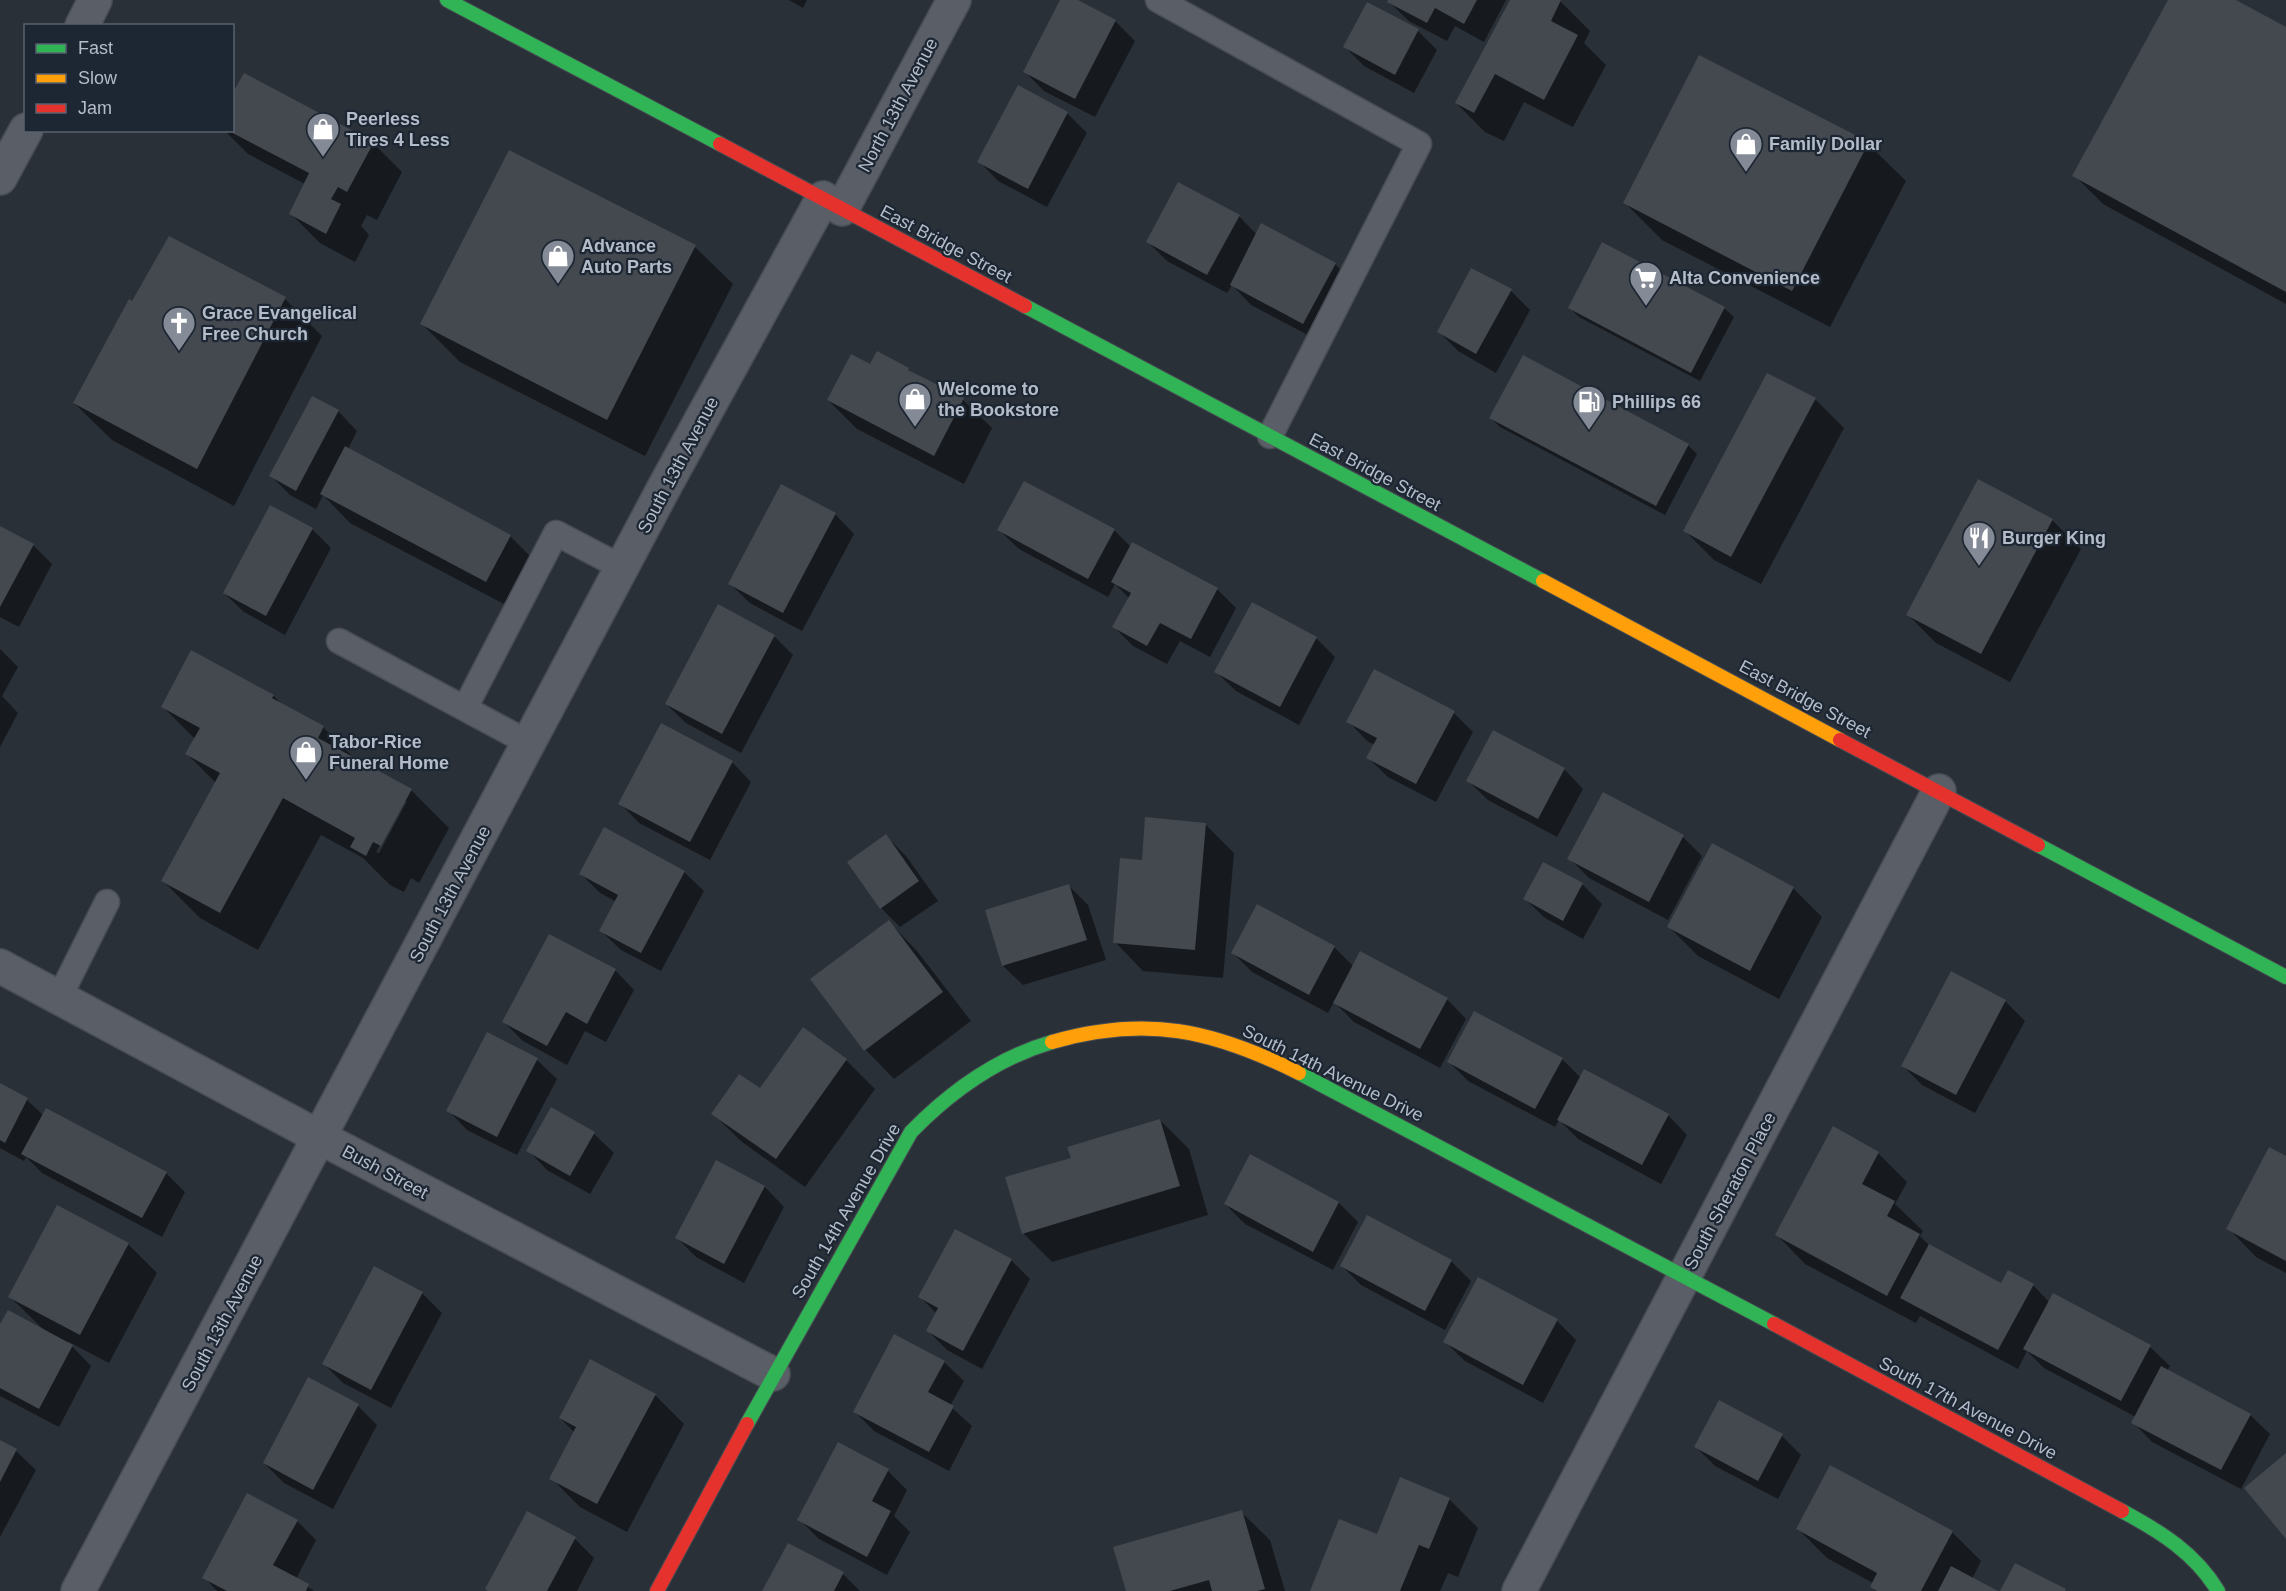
<svg xmlns="http://www.w3.org/2000/svg" width="2286" height="1591" font-family="Helvetica,sans-serif">
<style>
.shadow{fill:#0007;fill-rule:evenodd}
.building{fill:#444950}
.lines{fill:none;stroke-linecap:round;stroke-linejoin:round}
.lane-casing{stroke:#484c53;stroke-width:27}
.street-casing{stroke:#484c53;stroke-width:36}
.fast-casing{stroke:#484c53;stroke-width:16}
.slow-casing{stroke:#484c53;stroke-width:16}
.jam-casing{stroke:#484c53;stroke-width:16}
.lane{stroke:#5a5e66;stroke-width:24}
.street{stroke:#5a5e66;stroke-width:33}
.fast{stroke:#30b455;stroke-width:14}
.slow{stroke:#ff9f0a;stroke-width:14}
.jam{stroke:#e5322d;stroke-width:14}
.labels{text-anchor:middle;dominant-baseline:central;stroke-width:4.5;stroke-linejoin:round;paint-order:stroke}
.street-label{font-size:18px;fill:#b4bcc9;stroke:#1d2633}
.poi-label{font-size:18px;font-weight:bold;fill:#b4bcc9;stroke:#1d2633;text-anchor:start}
</style>
<rect width="100%" height="100%" fill="#2a3038"/>
<path class="shadow" d="M789,0H807L803,8Z
M1062,0H1075L1115,21L1135,41L1095,117L1044,91L1024,71Z
M1390,0H1506L1484,42L1455,26L1447,41L1409,21L1389,2Z
M1511,0H1558L1561,2L1590,31L1584,43L1606,65L1573,127L1524,102L1504,141L1485,132L1456,103Z
M2170,0H2232L2286,29V304L2103,204L2074,175Z
M1418,31L1437,50L1414,93L1364,66L1345,47Z
M1700,57L1868,144L1906,181L1830,327L1662,240L1625,203Z
M244,75L374,144L402,172L377,220L367,215L361,226L369,235L355,262L320,243L291,214L305,184L248,154L224,130H232Z
M1018,87L1067,113L1087,133L1047,207L998,181L979,161Z
M510,152L695,247L733,284L645,456L460,362L422,324Z
M1239,216L1256,234L1335,264L1354,283L1323,343L1251,305L1232,285L1227,293L1167,261L1148,242Z
M1511,291L1530,310L1496,373L1458,351L1439,332Z
M285,299L322,336L234,506L112,440L74,403L132,303Z
M1570,308H1724L1734,317L1700,381L1579,317Z
M870,366L908,369L914,375L963,400L992,428L964,484L857,429L828,400Z
M1815,399L1844,428L1761,584L1714,560L1685,531Z
M338,411L357,431L348,449L510,536L539,565L515,610L350,523L323,495L316,509L290,495L271,476Z
M1491,418L1688,445L1697,454L1665,515L1500,427Z
M835,514L854,534L802,631L750,603L730,584Z
M2052,520L2081,549L2010,682L1936,643L1907,614Z
M0,527L33,545L52,564L19,627L0,617Z
M312,529L331,548L285,635L244,612L224,593Z
M999,530H1114L1131,547L1217,589L1236,608L1210,657L1180,641L1167,664L1133,646L1114,627L1129,598L1115,584L1108,597L1019,549Z
M774,636L793,655L741,753L686,723L666,704Z
M1316,638L1335,657L1299,725L1236,691L1216,672Z
M0,649L18,667L2,696L18,713L0,747Z
M192,652L274,696L282,705L323,727L358,762L411,790L449,828L419,883L411,878L404,892L390,885L363,858L321,835L258,950L200,918L163,881L216,783L187,754L195,739L162,706ZM404,801H407L379,853L376,852Z
M1454,713L1473,732L1436,802L1388,777L1368,758L1375,745L1367,741L1348,721Z
M732,762L751,782L710,860L639,823L620,803Z
M1564,769L1583,789L1557,837L1488,800L1468,781Z
M1205,824L1234,853L1223,978L1143,971L1115,942L1143,861Z
M886,836L906,856L938,901L900,927L881,908Z
M1683,837L1702,856L1668,920L1589,878L1569,858Z
M1712,845L1793,888L1822,917L1779,999L1698,956L1669,927Z
M684,872L704,891L661,971L621,950L601,931L617,902L600,893L581,874Z
M1582,884L1602,904L1583,939L1545,918L1525,899Z
M1069,886L1088,905L1106,960L1023,985L1003,966Z
M889,922L917,951L971,1021L894,1079L866,1050L812,980Z
M1334,947L1354,967L1447,999L1466,1019L1440,1068L1354,1022L1334,1002L1328,1013L1252,972L1233,953Z
M615,970L634,990L606,1042L585,1031L567,1065L523,1041L504,1022Z
M2005,1001L2025,1021L1975,1113L1922,1085L1903,1066Z
M488,1034L537,1060L557,1079L517,1155L467,1130L448,1110Z
M1562,1059L1581,1078L1668,1115L1687,1135L1661,1184L1578,1139L1559,1120L1555,1127L1468,1081L1449,1062Z
M846,1060L875,1089L805,1187L742,1142L713,1114L760,1090Z
M0,1085L27,1100L43,1115L166,1173L185,1192L162,1237L42,1173L26,1157L24,1161L0,1148Z
M551,1109L594,1134L614,1153L590,1194L547,1170L528,1150Z
M1160,1120L1189,1149L1208,1215L1052,1262L1023,1233L1072,1159Z
M1878,1153L1907,1182L1895,1204L1923,1231L1920,1236L1932,1248L2002,1285H2033L2049,1302L2053,1295L2150,1347L2170,1366L2167,1371L2250,1415L2270,1434L2241,1489L2152,1442L2133,1422L2136,1417L2044,1368L2027,1351L2018,1369L1920,1316L1916,1323L1805,1264L1777,1235Z
M1251,1156L1339,1203L1358,1222L1333,1270L1245,1224L1225,1204Z
M2286,1157V1273L2256,1257L2228,1228Z
M717,1162L765,1187L784,1207L744,1283L696,1257L677,1238Z
M1368,1217L1451,1261L1471,1281L1445,1330L1361,1285L1342,1266Z
M128,1244L157,1273L109,1363L67,1341L91,1366L59,1427L0,1396V1328L44,1330L10,1297Z
M1011,1260L1030,1279L982,1369L947,1350L928,1331L937,1314L920,1297Z
M375,1268L422,1293L442,1313L391,1408L343,1383L324,1364Z
M1557,1321L1576,1340L1543,1403L1465,1361L1445,1342Z
M944,1362L964,1381L950,1406L972,1426L949,1471L874,1431L855,1412Z
M655,1395L684,1424L627,1532L580,1507L551,1478L575,1433L560,1418Z
M358,1406L377,1425L333,1509L284,1483L264,1463Z
M1782,1436L1801,1455L1778,1499L1715,1466L1696,1447Z
M0,1442L16,1451L36,1470L0,1537Z
M888,1471L907,1490L894,1516L910,1532L887,1575L819,1539L799,1519Z
M1449,1499L1478,1528L1458,1577L1448,1573L1440,1591H1312L1378,1536Z
M1241,1512L1270,1540L1285,1591H1128Z
M297,1521L316,1540L296,1579L314,1591H217L204,1577Z
M1798,1529L1952,1532L1981,1561L1972,1579L1995,1591H1876L1871,1587L1873,1583L1827,1558Z
M575,1539L594,1558L577,1591H489Z
M843,1574L860,1591H764Z"/>
<path class="building" d="M1060,0H1078L1116,20L1075,99L1023,72Z
M1388,0H1477L1464,24L1435,8L1427,23L1387,2Z
M1510,0H1561L1551,21L1578,35L1544,100L1495,74L1474,113L1455,103Z
M2168,0H2236L2286,27V292L2072,176Z
M1367,2L1419,29L1395,75L1343,47Z
M1699,55L1869,142L1792,291L1623,203Z
M244,73L374,142L347,192L338,187L331,199L341,204L326,234L289,214L309,173L227,130H232V94Z
M1018,85L1068,112L1028,189L977,162Z
M509,150L696,245L607,420L420,324Z
M1178,182L1240,215L1207,275L1146,242Z
M1261,223L1336,263L1303,324L1230,285Z
M169,236L286,297L197,469L73,403L129,299L132,301Z
M1602,242L1725,307L1691,373L1568,308Z
M1471,268L1512,289L1476,354L1437,332Z
M877,351L909,368L908,370L964,398L934,456L827,400L851,354L870,364Z
M1523,355L1689,444L1656,506L1489,418Z
M1767,373L1816,398L1731,557L1683,531Z
M312,396L339,410L296,491L269,476Z
M345,446L511,535L486,582L320,494Z
M1978,479L2053,519L1981,654L1906,615Z
M1024,481L1115,529L1088,579L997,530Z
M781,484L836,513L783,613L728,584Z
M270,505L313,528L266,616L223,593Z
M0,526L34,544L0,607Z
M1132,542L1218,588L1191,639L1160,623L1147,646L1112,627L1131,593L1111,582Z
M1252,602L1317,637L1280,707L1214,672Z
M718,604L775,635L722,734L665,704Z
M191,650L274,695L272,698L324,726L318,738L412,789L381,846L373,842L366,856L350,847L355,838L283,798L220,913L161,881L220,773L185,754L200,728L161,707Z
M1374,669L1455,711L1416,784L1366,758L1377,738L1346,722Z
M661,723L733,761L690,842L618,804Z
M1493,730L1565,768L1538,819L1466,781Z
M1603,792L1684,835L1649,902L1567,859Z
M1145,817L1206,823L1195,950L1113,943L1120,858L1142,860Z
M604,827L685,871L641,953L599,931L618,895L579,874Z
M886,834L919,881L880,909L847,862Z
M1712,843L1794,887L1750,971L1667,927Z
M1543,862L1583,883L1563,921L1523,899Z
M1069,884L1087,940L1002,966L985,910Z
M1257,904L1335,946L1309,995L1231,953Z
M889,920L943,992L864,1051L810,979Z
M549,934L616,969L587,1024L566,1012L547,1046L502,1022Z
M1360,951L1448,998L1420,1049L1333,1003Z
M1951,971L2006,1000L1956,1095L1901,1066Z
M1474,1011L1563,1058L1535,1109L1447,1062Z
M803,1027L847,1059L776,1159L711,1114L739,1074L760,1088Z
M487,1032L538,1058L497,1137L446,1111Z
M1584,1069L1669,1114L1642,1165L1557,1120Z
M0,1083L28,1098L5,1143L0,1140Z
M551,1107L595,1132L570,1176L526,1151Z
M46,1108L167,1172L142,1218L21,1154Z
M1160,1119L1180,1186L1022,1234L1005,1177L1071,1158L1067,1147Z
M1833,1126L1879,1152L1862,1184L1895,1201L1887,1216L1920,1234L1887,1296L1775,1235Z
M2269,1147L2286,1156V1261L2226,1229Z
M1250,1154L1339,1202L1313,1252L1224,1204Z
M716,1160L765,1186L724,1264L675,1238Z
M57,1205L129,1243L80,1335L8,1297Z
M1367,1215L1452,1260L1425,1311L1340,1266Z
M955,1229L1012,1259L963,1351L926,1331L938,1308L918,1297Z
M1929,1244L2001,1283L2008,1270L2034,1284L1998,1350L1900,1298Z
M374,1266L423,1292L371,1390L322,1364Z
M1478,1277L1558,1319L1523,1385L1443,1342Z
M2053,1293L2151,1345L2121,1401L2023,1349Z
M8,1310L73,1345L39,1409L0,1388V1324Z
M894,1334L945,1361L928,1392L954,1406L929,1452L853,1412Z
M590,1359L656,1394L597,1504L549,1479L576,1427L559,1418Z
M2161,1366L2251,1414L2221,1470L2131,1423Z
M308,1377L359,1404L313,1490L263,1463Z
M1719,1400L1783,1434L1758,1481L1694,1447Z
M0,1440L17,1449L0,1482Z
M838,1442L889,1469L872,1501L891,1511L867,1557L797,1520Z
M2286,1453V1539L2244,1488Z
M1830,1465L1953,1531L1921,1591H1877L1870,1587L1877,1573L1796,1529Z
M1400,1477L1450,1498L1429,1549L1419,1545L1400,1591H1310L1339,1519L1377,1534Z
M247,1493L298,1520L273,1565L309,1584L306,1591H227L202,1578Z
M1242,1510L1265,1589L1257,1591H1212L1209,1580L1170,1591H1126L1113,1547Z
M527,1511L576,1537L547,1591H488L485,1589Z
M788,1543L844,1572L834,1591H762Z
M2015,1563L2066,1589L2065,1591H2000Z
M1951,1566L1998,1591H1938Z"/>
<g class="lines">
<g class="lane-casing">
<path id="lane" d="M1158,0L1419,144L1270,436
M339,641L529,743
M465,708L556,533L623,568
M59,998L107,902"/>
</g>
<g class="street-casing">
<path id="street" d="M82,26L95,0
M0,178L26,130
M842,209L954,0
M0,966L321,1138L773,1374
M78,1591L666,484L823,198
M1519,1591L1939,791"/>
</g>
<g class="fast-casing">
<path id="fast" d="M447,0L720,144
M1025,306L1543,581
M2038,845L2286,977
M1299,1073L1774,1324
M747,1424L911,1132C950,1092 997,1058 1052,1042
M2122,1511C2161,1532 2195,1553 2218,1591"/>
</g>
<g class="slow-casing">
<path id="slow" d="M1543,581L1840,740
M1052,1042C1147,1015 1213,1030 1299,1073"/>
</g>
<g class="jam-casing">
<path id="jam" d="M720,144L1025,306
M1840,740L2038,845
M1774,1324L2122,1511
M657,1591L747,1424"/>
</g>
<use href="#lane" class="lane"/>
<use href="#street" class="street"/>
<use href="#fast" class="fast"/>
<use href="#slow" class="slow"/>
<use href="#jam" class="jam"/>
</g>
<defs>
<g id="shop-pin" transform="scale(1.725)"><path d="M0 17L-7.5 6A9.5 9.5 0 1 1 7.5 6Z" fill="#848b96" stroke="#1d2633"/><path d="M-5-2.5h2.3a2.7 3.5 0 0 1 5.4 0H5L5.5 6h-11ZM-1.5-2.5h3a1.5 2.3 0 0 0-3 0Z" fill="#fff"/></g>
<g id="supermarket-pin" transform="scale(1.725)"><path d="M0 17L-7.5 6A9.5 9.5 0 1 1 7.5 6Z" fill="#848b96" stroke="#1d2633"/><path d="M-6-5.5h2.5l.6 2H6L4.5 2H-2.5L-4.4-4H-6ZM-1.5 3.2a1.3 1.3 0 1 0 .1 0ZM3 3.2a1.3 1.3 0 1 0 .1 0Z" fill="#fff"/></g>
<g id="church-pin" transform="scale(1.725)"><path d="M0 17L-7.5 6A9.5 9.5 0 1 1 7.5 6Z" fill="#848b96" stroke="#1d2633"/><path d="M-1.2-6h2.4v3.5h3.3v2.4h-3.3V6h-2.4V-.1h-3.3v-2.4h3.3Z" fill="#fff"/></g>
<g id="fuel-pin" transform="scale(1.725)"><path d="M0 17L-7.5 6A9.5 9.5 0 1 1 7.5 6Z" fill="#848b96" stroke="#1d2633"/><path d="M-5.5-6h7V0h2V4h1.3V-2.5L3-4.5l.8-.8L6-3V5H2.5V1h-1V6h-7ZM-4.2-4.7v3.2H.2V-4.7Z" fill="#fff"/></g>
<g id="restaurant-pin" transform="scale(1.725)"><path d="M0 17L-7.5 6A9.5 9.5 0 1 1 7.5 6Z" fill="#848b96" stroke="#1d2633"/><path d="M-5-6h1v4h1v-4h1v4h1v-4h1v5L-1.5 .5V6h-2V.5L-5-1ZM5-6V6H3V1.5H1.5Q1.5-4 5-6Z" fill="#fff"/></g>
</defs>
<g fill-rule="evenodd">
<use href="#shop-pin" x="323" y="129"/>
<use href="#shop-pin" x="1746" y="144"/>
<use href="#shop-pin" x="558" y="256"/>
<use href="#supermarket-pin" x="1646" y="278"/>
<use href="#church-pin" x="179" y="323"/>
<use href="#shop-pin" x="915" y="399"/>
<use href="#fuel-pin" x="1589" y="402"/>
<use href="#restaurant-pin" x="1979" y="538"/>
<use href="#shop-pin" x="306" y="752"/>
</g>
<g class="labels">
<g class="street-label">
<text transform="translate(898 105) rotate(-62)">North 13th Avenue</text>
<text transform="translate(946 244) rotate(28)">East Bridge Street</text>
<text transform="translate(678 465) rotate(-62)">South 13th Avenue</text>
<text transform="translate(1375 472) rotate(28)">East Bridge Street</text>
<text transform="translate(1805 699) rotate(28)">East Bridge Street</text>
<text transform="translate(450 894) rotate(-62)">South 13th Avenue</text>
<text transform="translate(1333 1073) rotate(26)">South 14th Avenue Drive</text>
<text transform="translate(385 1172) rotate(28)">Bush Street</text>
<text transform="translate(1730 1191) rotate(-62)">South Sheraton Place</text>
<text transform="translate(846 1211) rotate(-60)">South 14th Avenue Drive</text>
<text transform="translate(222 1323) rotate(-62)">South 13th Avenue</text>
<text transform="translate(1968 1408) rotate(28)">South 17th Avenue Drive</text>
</g>
<g class="poi-label">
<text x="346" y="119">Peerless<tspan x="346" dy="21">Tires 4 Less</tspan></text>
<text x="1769" y="144">Family Dollar</text>
<text x="581" y="246">Advance<tspan x="581" dy="21">Auto Parts</tspan></text>
<text x="1669" y="278">Alta Convenience</text>
<text x="202" y="313">Grace Evangelical<tspan x="202" dy="21">Free Church</tspan></text>
<text x="938" y="389">Welcome to<tspan x="938" dy="21">the Bookstore</tspan></text>
<text x="1612" y="402">Phillips 66</text>
<text x="2002" y="538">Burger King</text>
<text x="329" y="742">Tabor-Rice<tspan x="329" dy="21">Funeral Home</tspan></text>
</g>
</g>
<rect x="24" y="24" width="210" height="108" fill="#1d2633" stroke="#59626f" stroke-width="1.5"/>
<rect x="36" y="44" width="30" height="9" fill="#30b455" stroke="#59626f" stroke-width="1.5"/>
<text x="78" y="54" font-size="18" fill="#b4bcc9">Fast</text>
<rect x="36" y="74" width="30" height="9" fill="#ff9f0a" stroke="#59626f" stroke-width="1.5"/>
<text x="78" y="84" font-size="18" fill="#b4bcc9">Slow</text>
<rect x="36" y="104" width="30" height="9" fill="#e5322d" stroke="#59626f" stroke-width="1.5"/>
<text x="78" y="114" font-size="18" fill="#b4bcc9">Jam</text>
</svg>
